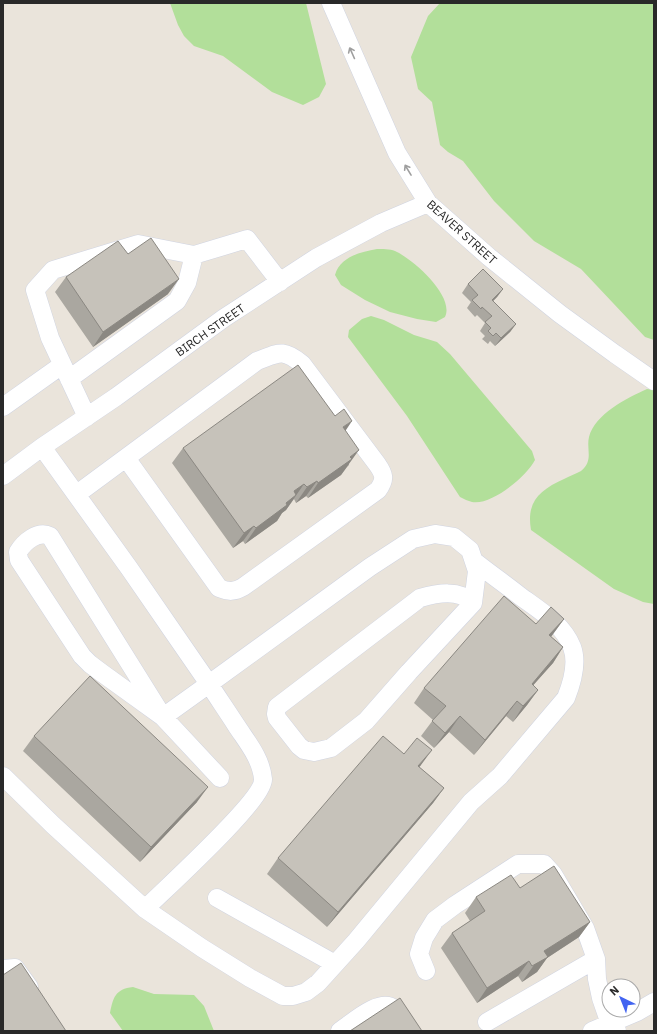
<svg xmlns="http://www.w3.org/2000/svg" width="657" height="1034" font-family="'IBM Plex Sans',sans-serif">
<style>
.green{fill:#b2df9a}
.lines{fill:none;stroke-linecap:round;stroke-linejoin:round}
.minor-casing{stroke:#d0d4e1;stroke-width:19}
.minor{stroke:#fff;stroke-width:18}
.wall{fill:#aaa7a0}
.shaded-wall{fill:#8b8882}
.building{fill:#c6c2ba;stroke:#8b8882}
.oneway{stroke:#9f9f9f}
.labels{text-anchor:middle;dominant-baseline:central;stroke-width:3;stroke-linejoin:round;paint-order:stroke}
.street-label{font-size:12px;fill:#292929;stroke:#fff}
</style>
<rect width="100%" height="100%" fill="#eae4db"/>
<path class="green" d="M170,3H306L326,84L319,97L303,105L272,92L223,56L194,46L184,36L178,25Z
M440,3H654V340L645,337L581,269L534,241L494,201L463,161L448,152L440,145L432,102L418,89L411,57L428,16Z
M377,249C382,249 390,249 395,251C413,259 455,296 445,317L436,322L417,319L390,312L365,300L341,285L335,275C340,257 360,252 377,249Z
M371,316L384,320L414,335L437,342L450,354L532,451L535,460C527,476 491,506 472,502C468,501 464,499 460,497L407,416L348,337L349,330L362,319Z
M647,389L654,390V604L643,602L614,589L531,530C526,501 540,490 564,479C569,476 576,474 581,471C594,460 586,450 589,437C595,414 627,398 647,389Z
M133,987L154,994L194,995L204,1006L214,1031H123L110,1013C113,998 115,989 133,987Z"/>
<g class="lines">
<g class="minor-casing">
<path id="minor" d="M331,3L397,153L428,203L489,257L560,314L615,354L654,381
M69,379L177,301L187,283L194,255
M3,407L62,365
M87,417L50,338L35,290L53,270L138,244L194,255L247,239L280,282
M42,447L129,568L209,684L163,717L50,536C38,530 24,542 18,552L19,560L82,656L90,664L102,673L163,717L220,778
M3,476L42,447L116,397L224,318L316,258L381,223L428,203
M77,494L257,361C279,353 282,348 302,364L377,464C384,474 386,479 378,490L243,587C234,592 229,592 219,588L126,458
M3,776L53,825L145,909L202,948L250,978L283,996H293L306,992L318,983L356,941L471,802L500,776L566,698C572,683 578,663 572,647C563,624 539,610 520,596C505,584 489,573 474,561
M217,898L335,964
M145,909C164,890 264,800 263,779C261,758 247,742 236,725C227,711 218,698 209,684L370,567L413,539L435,534L454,537L470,550L477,571L473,603L409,672L366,721L331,748L314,752L304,750L299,746L277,718L276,714L277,707L420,598C438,593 459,589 473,603
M3,969L15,968L29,987
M426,971L419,954L424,938L435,920L455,905L518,864H544L553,874L585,928L596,959L597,979L601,998L610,1024L617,1031
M487,1022L596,959
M340,1031C352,1023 380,997 394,1009C400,1014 405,1024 410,1031
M592,1031L637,1012L654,1002"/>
</g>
<use href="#minor" class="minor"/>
</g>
<path class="wall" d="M128,254L168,294L93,347L55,292L66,277Z
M468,284L503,289L497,297L493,301L516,324L510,332L495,346L490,341L488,344L482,339L485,336L480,331L485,323L477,315L475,317L467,308L471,302L462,293Z
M346,431L349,465L347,467L341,475L308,498L306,496L296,503L294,499L286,510L282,513L277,521L245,544L243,541L233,548L172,463L183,448Z
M564,619L551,637L563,647L553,663L533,685L538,690L527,705L513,722L506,716L474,755L449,732L434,748L421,736L433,720L414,703L424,688L536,624Z
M34,736L197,802L140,862L23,751Z
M404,754L421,765L419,767L444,788L433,803L327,927L267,874L278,858Z
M520,888L590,922L579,937L547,958L537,972L522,982L518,976L477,1003L441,948L452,933L470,921L465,913L476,897Z"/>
<path class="shaded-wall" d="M179,279L168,294L93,347L103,332Z
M503,289L497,297L486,308L492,300Z
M516,324L510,332L495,346L501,338Z
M352,421L342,436L343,427Z
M359,450L341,475L308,498L318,483L350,457Z
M317,481L306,496L296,503L307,487Z
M304,484L286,510L282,513L277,521L245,544L256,528L294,491Z
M254,526L243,541L233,548L244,533Z
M564,619L553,634L539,651L549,635Z
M563,647L553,663L521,699L532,684Z
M538,690L527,705L513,722L523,706Z
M517,701L506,716L474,755L485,740Z
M460,716L449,732L434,748L445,733Z
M432,750L421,765L407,781L418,766Z
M208,787L197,802L140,862L151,847Z
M444,788L433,803L327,927L338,912Z
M590,922L579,937L547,958L537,972L522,982L544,951Z
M529,961L518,976L477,1003L487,988Z"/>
<path class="building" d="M151,238L179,279L103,332L66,277L118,241L128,254Z
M483,269L503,289L492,300L516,324L501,338L496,333L493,336L488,331L491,328L485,322L492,316L482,307L481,309L472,300L478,295L468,284Z
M298,365L335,416L344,409L352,421L343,427L359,450L350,457L352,459L318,483L317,481L307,487L304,484L294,491L296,495L286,503L287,505L256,528L254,526L244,533L183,448Z
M504,596L536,624L551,607L564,619L549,635L563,647L532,684L538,690L523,706L517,701L485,740L460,716L445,733L432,721L446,706L424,688Z
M90,676L208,787L151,847L34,736Z
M383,736L404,754L417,738L432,750L418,766L444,788L338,912L278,858Z
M554,866L590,922L544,951L548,957L532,966L529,961L487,988L452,933L485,911L476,897L511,875L520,888Z
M21,963L66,1031H3V975Z
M400,998L422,1031H350Z"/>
<defs><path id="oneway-shaft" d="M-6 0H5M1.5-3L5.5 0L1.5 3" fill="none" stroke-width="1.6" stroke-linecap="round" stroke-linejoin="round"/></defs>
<g class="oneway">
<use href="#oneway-shaft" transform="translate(352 53) rotate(-114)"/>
<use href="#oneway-shaft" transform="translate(408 170) rotate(-121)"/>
</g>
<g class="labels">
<g class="street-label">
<text transform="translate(462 232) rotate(42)">BEAVER STREET</text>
<text transform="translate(210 330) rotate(-35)">BIRCH STREET</text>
</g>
</g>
<rect width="657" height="1034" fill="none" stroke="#292929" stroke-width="8"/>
<g transform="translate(621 998) rotate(317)"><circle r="19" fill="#ffffff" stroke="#a9a9a9"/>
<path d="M0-3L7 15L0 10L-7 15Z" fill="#4264f1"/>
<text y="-6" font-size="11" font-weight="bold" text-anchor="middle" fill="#292929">N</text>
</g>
</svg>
